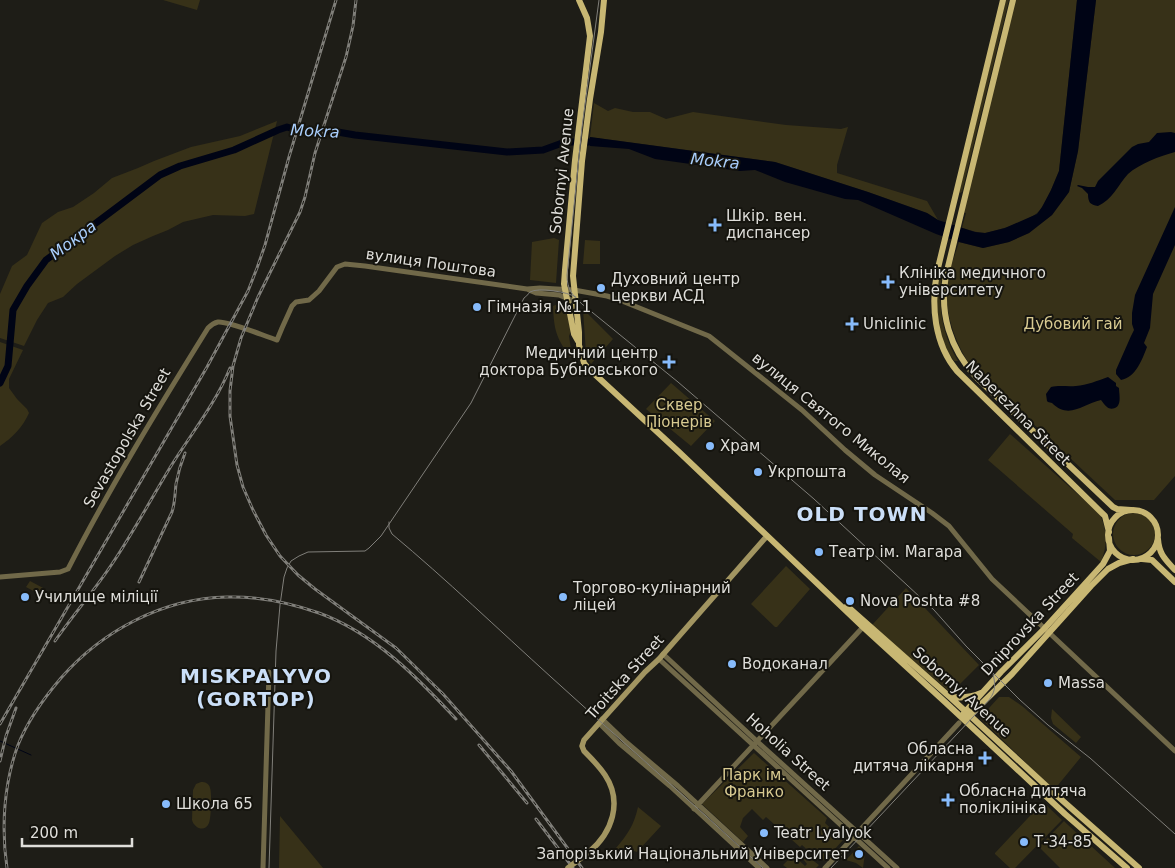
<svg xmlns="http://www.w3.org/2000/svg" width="1175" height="868" font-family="'DejaVu Sans',sans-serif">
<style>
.green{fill:#373118}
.water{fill:#000415}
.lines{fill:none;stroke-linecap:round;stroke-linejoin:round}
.stream{stroke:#000415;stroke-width:1}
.river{stroke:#000415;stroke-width:7}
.tertiary{stroke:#716949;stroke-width:5}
.secondary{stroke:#a29561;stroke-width:5.5}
.primary{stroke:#c8b773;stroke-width:6}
.tram{stroke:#807f7a;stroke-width:1}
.rail-casing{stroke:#807f7a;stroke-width:3}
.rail{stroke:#15140e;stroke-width:1;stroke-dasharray:4;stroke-linecap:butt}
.secondary-bridge{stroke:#a29561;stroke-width:5.5}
.poi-dot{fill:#87bbfb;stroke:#15140e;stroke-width:2}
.labels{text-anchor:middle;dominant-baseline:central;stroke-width:4;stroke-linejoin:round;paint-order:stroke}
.street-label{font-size:15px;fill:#dfdeda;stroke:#15140e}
.poi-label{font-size:15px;fill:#dfdeda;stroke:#15140e;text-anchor:start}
.park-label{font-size:15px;fill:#d8ca91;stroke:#15140e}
.water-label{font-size:16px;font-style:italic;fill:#aacffd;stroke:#15140e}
.district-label{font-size:20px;font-weight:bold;letter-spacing:1px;fill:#cbdff8;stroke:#15140e}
</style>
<rect width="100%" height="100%" fill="#1e1d17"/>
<path class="green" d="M163,0H200L197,10Z
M1006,0H1009L962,192L960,193L959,192Z
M1012,0H1077L1059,171C1054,182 1046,206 1037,213C1028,221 997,231 985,233C978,233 970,230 962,228L966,213L961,212Z
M1096,0H1175V476L1154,500H1115L970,365C955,342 944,312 947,283C949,270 955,255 959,242L983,248L1009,242L1029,233L1052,215L1069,192L1078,151Z
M594,103L608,111L615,108L633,112H650L666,119L693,112L786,125L841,129L848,127L837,165V173L927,201L938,220L927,213L868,192L775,162L590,137Z
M277,121L254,214L245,216L213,215L183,222L168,230L153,236L133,245L115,256L77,284L63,297L48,303L37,320L24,346L0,338V294L12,266L27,255L42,223L58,212L73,207L94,193L112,178L138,168L154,161L191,147L240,136Z
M554,238L559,240L556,283L530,280L532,242Z
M585,240L600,241V264H583Z
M941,268L943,270C937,302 941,333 958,361H954L945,347L937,319L936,288Z
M560,303L566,310L571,331L569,336L572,356L570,357C556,337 554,330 553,306Z
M583,309L613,339L591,364L587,358L586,354Z
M0,342L23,350L9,379V388L17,399L27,409L29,413C23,427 12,438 0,446Z
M671,383L715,421L691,446L646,409Z
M1010,434L1100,514C1107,532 1108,543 1101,562L1072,538L1073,534L988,460Z
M1113 534a21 21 0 1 1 42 0a21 21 0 1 1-42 0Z
M786,566L810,589L777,627H775L751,604Z
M30,581L45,589L44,593L41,595L26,587Z
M906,588L979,665L951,693L872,625Z
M999,697H1009L1022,706L1081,757L1054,790L980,718Z
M1052,709L1081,737L1076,743L1053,724L1051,718Z
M754,753L827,818L825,823L843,840L824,861L822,856L819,853L815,857L802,845L800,847L766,817L763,820L752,809L743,818L740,827L748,836L743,842L702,804Z
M201,782C205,782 209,783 210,788C212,792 211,819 209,823C205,833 194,828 192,820L193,790L196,784Z
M1043,802L1062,820L1015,868H1010L995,854V853Z
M638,807L661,826L637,852L634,851L628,856L616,848C628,834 634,825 638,807Z
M280,816L323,868H279Z
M1064,821L1067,824L1115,868H1060L1039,847Z
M859,846L865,853L863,868L856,863L846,860Z
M793,855L805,866L807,864L803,859L807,856L819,865L816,868H787L783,865Z"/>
<path class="water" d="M1077,0H1096L1078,151L1069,192L1052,215L1029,233L1009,242L983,248L959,242L936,234L858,200L845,199L785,182L755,170L740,171L655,159L629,149L590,146V137L775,162L868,192L927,213L938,220L975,232L985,233L1005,228L1037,214L1042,207L1051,190L1059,171Z
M1171,132L1175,133V152C1160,156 1139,164 1128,174C1118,185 1112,200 1098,206C1090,205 1088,202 1088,194L1082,188L1077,186L1078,185L1088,187H1095L1098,181L1132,147L1138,144L1149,142L1157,133Z
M1175,207V245L1153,294L1150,328L1144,343L1147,347C1142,360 1136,377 1121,380L1116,374V370L1131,336L1134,330L1132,324V313L1135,295Z
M1108,377L1116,383V386L1119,388C1119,394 1122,405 1115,408C1112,409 1109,409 1107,407C1104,405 1103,402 1101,400C1083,404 1069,420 1052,403L1048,402L1047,401L1046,394L1051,387C1060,385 1067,387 1076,386C1087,385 1097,381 1108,377Z"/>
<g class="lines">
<path class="stream" d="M0,741L31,755"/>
<path class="river" d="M0,383L8,366L13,310L27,286L46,260L64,247L160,175L180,166L234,150L278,130L287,127L307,133L332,131L355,135L507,152L543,150L565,142H598"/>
<path class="tertiary" d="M529,290L536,293L559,295L576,302
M0,577L60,572L68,569C110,487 159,407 208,328C211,325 213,323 218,322C229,321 264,336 277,340L282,328L292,306L296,302L309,300L319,291L337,267L345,264L365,266L527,289L540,288L574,290L607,296L617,299L709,336L802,410L845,450L875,475L932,513L949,526L992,579L1175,751
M663,654L760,744L897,868
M659,659L888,868
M602,719L626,742L678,786L767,868
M599,723L619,743L670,786L759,868
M694,809L864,626
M263,868L269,672
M825,868L959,723"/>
<path class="secondary" d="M589,852C612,833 623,802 605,775C599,766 591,758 584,751L582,746L584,740L645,672L659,659L767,536"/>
<path class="primary" d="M604,0L601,32L590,99L582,161L573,276L579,332V345L584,363L588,368L679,452L863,627L945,702L1065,814L1127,868
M1003,0L937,272C931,305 934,344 957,371L1105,516L1109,532
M1013,0L946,275C939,313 950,349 976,377L1113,507L1117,509L1131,510
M578,341L574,334L564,284L565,270L575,160L590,36L587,18L579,0
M1108 535a25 25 0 1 1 50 0a25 25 0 1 1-50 0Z
M1158,539C1159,554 1165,559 1175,570
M1142,559L1152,560L1175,582
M847,606L951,698L1055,794L1139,868
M951,697C961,698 971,698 981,693
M964,713L1001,672L1044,629L1103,564L1110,551L1109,538
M967,718L1012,674L1091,586L1108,569L1119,563L1133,559"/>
<path class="tram" d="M599,0L582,127L567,275C567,289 572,295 582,304L678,382L814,499L934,610L966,646L1020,700L1048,725L1090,758L1175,834
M389,522V528L392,534C447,580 498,629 551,677C621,741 693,803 763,868
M269,868L276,651L280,605L284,577L287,568L291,561L299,556L308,552L365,551L369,548L381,536L471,403L524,298C526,297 529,293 530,292C538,287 568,292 576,297
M831,868L989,700C997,690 995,682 992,670"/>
<g class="rail-casing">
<path id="rail" d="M356,0L353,26L346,57L315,153L305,197L300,212L258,297L241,338L233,366L230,391V416L237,465L243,487L253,510L266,535L280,556L298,575L315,589L396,648L443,694L511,771L582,868
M139,582L172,512C175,503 175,493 176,484C178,473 181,463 185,453
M55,641C73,615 94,591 112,564C133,533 151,499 171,466C191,434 216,403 230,368
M0,724L207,367L248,291L257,268L265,245L289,157L336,0
M479,745L527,803
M0,761L6,736L16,708
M536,819L573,868
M7,868C1,827 4,783 18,745C28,720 44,698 61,678C102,631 163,598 227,597C258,596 290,603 319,613C374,633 417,677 456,719"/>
</g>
<use href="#rail" class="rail"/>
<path class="secondary-bridge" d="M568,868L589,852"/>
</g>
<g class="poi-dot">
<path d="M712.5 217.5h5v5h5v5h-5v5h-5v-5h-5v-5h5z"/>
<path d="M885.5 274.5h5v5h5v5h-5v5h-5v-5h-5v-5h5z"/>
<circle cx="601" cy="288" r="5"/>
<circle cx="477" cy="307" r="5"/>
<path d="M849.5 316.5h5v5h5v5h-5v5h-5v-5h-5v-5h5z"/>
<path d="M666.5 354.5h5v5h5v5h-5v5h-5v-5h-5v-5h5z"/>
<circle cx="710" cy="446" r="5"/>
<circle cx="758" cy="472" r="5"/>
<circle cx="819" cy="552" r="5"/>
<circle cx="25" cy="597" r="5"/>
<circle cx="563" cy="597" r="5"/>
<circle cx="850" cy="601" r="5"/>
<circle cx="732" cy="664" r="5"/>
<circle cx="1048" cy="683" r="5"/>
<path d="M982.5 750.5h5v5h5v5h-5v5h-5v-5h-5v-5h5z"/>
<path d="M945.5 792.5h5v5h5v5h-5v5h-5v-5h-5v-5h5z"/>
<circle cx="166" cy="804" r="5"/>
<circle cx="764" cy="833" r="5"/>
<circle cx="1024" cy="842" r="5"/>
<circle cx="859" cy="854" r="5"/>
</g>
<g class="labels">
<g class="street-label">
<text transform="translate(562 171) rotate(-84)">Sobornyi Avenue</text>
<text transform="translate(431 263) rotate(8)">вулиця Поштова</text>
<text transform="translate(1018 413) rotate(45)">Naberezhna Street</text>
<text transform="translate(831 418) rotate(39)">вулиця Святого Миколая</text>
<text transform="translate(127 438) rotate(-60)">Sevastopolska Street</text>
<text transform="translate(1030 624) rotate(-47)">Dniprovska Street</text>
<text transform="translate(625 677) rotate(-48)">Troitska Street</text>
<text transform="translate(962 692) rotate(42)">Sobornyi Avenue</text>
<text transform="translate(788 752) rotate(42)">Hoholia Street</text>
</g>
<g class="poi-label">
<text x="726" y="216">Шкір. вен.<tspan x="726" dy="17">диспансер</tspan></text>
<text x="899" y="273">Клініка медичного<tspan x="899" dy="17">університету</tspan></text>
<text x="611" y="279">Духовний центр<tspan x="611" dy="17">церкви АСД</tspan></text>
<text x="487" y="307">Гімназія №11</text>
<text x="863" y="324">Uniclinic</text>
<text x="658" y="353" text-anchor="end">Медичний центр<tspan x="658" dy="17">доктора Бубновського</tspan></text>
<text x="720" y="446">Храм</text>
<text x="768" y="472">Укрпошта</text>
<text x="829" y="552">Театр ім. Магара</text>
<text x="573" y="588">Торгово-кулінарний<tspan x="573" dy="17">ліцей</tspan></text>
<text x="35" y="597">Училище міліції</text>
<text x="860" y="601">Nova Poshta #8</text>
<text x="742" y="664">Водоканал</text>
<text x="1058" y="683">Massa</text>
<text x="974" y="749" text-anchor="end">Обласна<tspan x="974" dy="17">дитяча лікарня</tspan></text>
<text x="959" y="791">Обласна дитяча<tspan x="959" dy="17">поліклініка</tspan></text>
<text x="176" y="804">Школа 65</text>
<text x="774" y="833">Teatr Lyalyok</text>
<text x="1034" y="842">Т-34-85</text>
<text x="849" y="854" text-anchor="end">Запорізький Національний Університет</text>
</g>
<g class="park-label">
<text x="1073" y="324">Дубовий гай</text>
<text x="679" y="405">Сквер<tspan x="679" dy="17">Піонерів</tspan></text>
<text x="754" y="775">Парк ім.<tspan x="754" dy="17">Франко</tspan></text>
</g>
<g class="water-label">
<text transform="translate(315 131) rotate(3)">Mokra</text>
<text transform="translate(715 161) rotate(6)">Mokra</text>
<text transform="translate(73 240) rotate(-37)">Мокра</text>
</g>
<g class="district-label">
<text x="862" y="514">OLD TOWN</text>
<text x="256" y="676">MISKPALYVO<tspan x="256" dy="23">(GORTOP)</tspan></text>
</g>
</g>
<path d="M22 838v8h110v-8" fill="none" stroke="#dfdeda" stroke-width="2.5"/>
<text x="30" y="838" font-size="15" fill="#dfdeda" stroke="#15140e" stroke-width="4" paint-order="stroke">200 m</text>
</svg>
